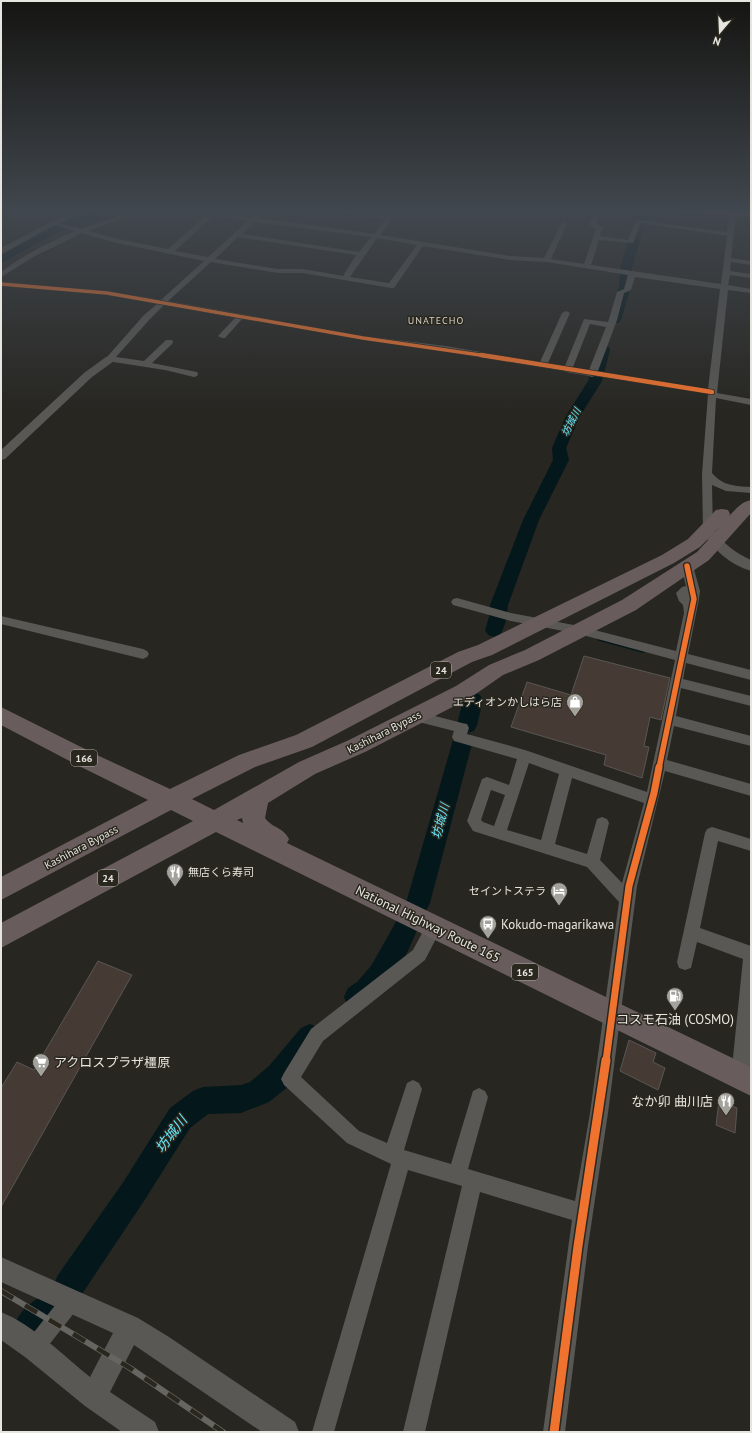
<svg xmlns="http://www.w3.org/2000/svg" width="752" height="1433" font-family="'PT Sans','Noto Sans JP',sans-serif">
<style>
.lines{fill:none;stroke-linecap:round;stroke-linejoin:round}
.stream{stroke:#04171a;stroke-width:3.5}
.river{fill:#04171a;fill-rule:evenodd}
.building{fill:#463b34;stroke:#595653}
.minor{fill:#595854;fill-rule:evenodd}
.tertiary{fill:#595854;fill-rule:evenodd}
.trunk{fill:#685d5c;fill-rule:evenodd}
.rail-casing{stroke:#656561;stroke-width:6}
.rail{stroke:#2a271e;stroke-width:4.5;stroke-dasharray:14;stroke-linecap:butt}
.cycleway-far4-casing{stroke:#2a271e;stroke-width:5}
.cycleway-far3-casing{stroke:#2a271e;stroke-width:6}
.cycleway-far2-casing{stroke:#2a271e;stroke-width:8}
.cycleway-far1-casing{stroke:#2a271e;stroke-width:10}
.cycleway-casing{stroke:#2a271e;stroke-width:12}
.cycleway-far4{stroke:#ef722f;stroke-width:3.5}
.cycleway-far3{stroke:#ef722f;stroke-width:4.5}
.cycleway-far2{stroke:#ef722f;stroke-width:5.5}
.cycleway-far1{stroke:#ef722f;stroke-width:7}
.cycleway{stroke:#ef722f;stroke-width:9}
.labels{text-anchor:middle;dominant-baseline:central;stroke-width:3;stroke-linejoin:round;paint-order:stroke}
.far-neighbourhood-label{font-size:10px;letter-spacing:1px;fill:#d5d1c6;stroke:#2a271e}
.far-water-label{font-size:10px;font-style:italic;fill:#65e7fa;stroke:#2a271e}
.shield{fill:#2a271e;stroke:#aeaca5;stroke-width:1}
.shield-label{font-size:10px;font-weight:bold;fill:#e6e5df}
.poi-label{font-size:11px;fill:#e6e5df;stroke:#2a271e;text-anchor:end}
.street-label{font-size:11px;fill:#e6e5df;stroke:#2a271e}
.water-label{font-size:12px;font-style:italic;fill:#65e7fa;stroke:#2a271e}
.near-street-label{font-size:13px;fill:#e6e5df;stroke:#2a271e}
.near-poi-label{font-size:13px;fill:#e6e5df;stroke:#2a271e;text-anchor:start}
.near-water-label{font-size:14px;font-style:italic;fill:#65e7fa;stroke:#2a271e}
</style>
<rect width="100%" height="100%" fill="#272621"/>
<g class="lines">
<path class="stream" d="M599,639L643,651"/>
<path class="river" d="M88,212H102L101,214L63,230L1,263V255L55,226Z
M638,212H648L632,268L631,287L621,320L619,323H611L609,320L619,287L620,268Z
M604,346L609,347L610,350L602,381L580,416L566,448L569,460L539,520L508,605C507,616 506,625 500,635L494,637L488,635L485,630L489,617L490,605L523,520L553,460L552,448L566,416L588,381L598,350L599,347Z
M473,692L480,695L483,700L477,725L474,731L467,733L460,731L457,725L463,700L466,695Z
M463,732L470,734L473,740L430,903L426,911L418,914L410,911L406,903L453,740L456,734Z
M406,917L415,920L418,928C405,958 389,997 357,1010L348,1006L344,997L348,988L357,982L371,966L397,920Z
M310,1024L319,1028L323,1037L319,1046L289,1086L269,1102L241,1113L208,1114L190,1128L144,1201L80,1297L69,1302L62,1299L66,1308C59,1324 46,1334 30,1341L19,1336L14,1325C21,1309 34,1299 50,1292L57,1295L53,1286L58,1275L124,1181L170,1108L193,1091L203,1087L241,1085L250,1082L269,1066L301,1028Z"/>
</g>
<path class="building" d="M584,656L670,678L661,720L650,717L644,746L649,747L642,778L604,765L606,755L511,727L527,682L571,695Z
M98,961L132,975L1,1207V1088L17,1062L34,1070Z
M629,1040L656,1053L653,1062L665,1068L658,1090L620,1071Z
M719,1101L737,1108L735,1133L716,1125Z"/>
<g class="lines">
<path class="minor" d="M75,212H84L60,223L81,229L131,212H141L88,231L118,239L168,249L208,214L205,212L252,217L257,214L260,216L259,218L374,234L385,219L344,214L341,212H360L388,216L391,212H398L380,235L510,256L544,258L561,224L564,222L567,224L551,259L584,264L596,229L589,226L594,212H600L596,224L603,227L600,236L628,240L636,220L727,232L729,215L682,214L679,212H736L731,258L751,261V265L731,262L730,271L751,274V278L730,275L728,285L751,289V293L728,290L717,393L751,399V405L716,398L712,473C723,486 735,486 751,487V493L726,491L712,485L713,531L712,533H704L703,531L702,474L708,394L595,376L592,377C584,374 570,374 564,371L446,352L363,340L242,319L225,338H222L218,336L235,318L164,305L150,319L116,357L144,361L166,340H172L173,342L172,344L152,363L197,372L198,374L197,376L194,377L165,370L107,361L106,359L107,357L144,315L157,304L107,295L1,286V282L107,291L161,300L204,261L117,243L82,233L35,256L1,277V272C24,255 49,242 75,231L54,225L4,253H1V248L51,222ZM213,216L248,221L208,257L175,251ZM255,222L371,237L359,252L242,234ZM641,223L727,236L721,284L591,265L599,240L633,243ZM238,237L356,255L343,276L303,269H278L215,259ZM377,238L417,245L389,283L350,277ZM423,246L510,260L547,262L628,275L624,289L617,292L608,322L584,319L565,366L548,363L570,313L566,311L562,313L540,362L446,346L363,336L168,301L211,262L278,273H303L391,288H394ZM635,277L720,289L708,389L598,371L617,320L624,293L631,290ZM590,324L606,327L589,370L573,367Z
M687,562L691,563L693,566L700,591L699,599L688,654L751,670V680L686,663L683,679L751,696V706L681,688L676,716L751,736V746L674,726L667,760L751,784V796L665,771L637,886L608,1113L588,1246L565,1432H543L572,1220L480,1192L425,1432H403L462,1186L408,1170L334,1432H312L391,1164L347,1143L284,1085L281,1079L284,1073L311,1029L413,950L428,922L434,920L440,922L442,927L425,960L323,1041L301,1077L359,1131L387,1143L407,1083L413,1080L419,1083L422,1089L404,1150L451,1164L473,1091L479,1088L485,1091L488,1097L468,1169L575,1201L590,1113L619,902L587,867L473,831L467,821L482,779L487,777L509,785L517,759L454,741L452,737L454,731L411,720L410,716L411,712L416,711L462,723L467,724L469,728L467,734L525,750L647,792L675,660L579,634L511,621L453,605L451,602L453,599L457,598L511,613L579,626L676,651L684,613L683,605L679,601L676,593L682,587L686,586L681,566L683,563ZM529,763L559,774L541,840L507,830ZM572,778L644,803L622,883L600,860L609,823L607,819L602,817L597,819L587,854L555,844ZM491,790L505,795L494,826L483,822L481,820Z
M1,616L143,649L147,651L149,654L147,657L143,659L1,624Z
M712,827L751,839V851L718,841L700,928L751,946V1052L749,1077L746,1083L740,1086L734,1083L731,1077L743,959L697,942L691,968L685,970L679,968L677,962L705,833L707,829Z
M71,1291L78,1294L81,1301L78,1308L41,1355L34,1358L27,1355L24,1348L27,1341L64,1294Z"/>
<path class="tertiary" d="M110,356L114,357L115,359L114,361L92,377L5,459L1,460V450L84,373L106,357Z
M708,527C716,529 720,539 726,544C734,551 742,556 751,560V571C730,565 713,549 701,531L703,528Z
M1,1257L138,1318L169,1337L295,1422L299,1432H262L134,1345L110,1392L155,1422L159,1432H122L85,1406L25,1357L1,1340V1312C33,1325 63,1355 90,1377L113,1333L1,1282Z"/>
<path class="trunk" d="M718,212H751V217L723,215Z
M751,500V513L709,560L636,610L539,660L503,675L470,698L365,752L315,774L268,803L265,818C272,828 283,827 289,839L287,843L751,1067V1096L216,832L1,948V923L193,821L171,810L1,900V877L148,800L81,767L1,725V707L97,755L170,789L239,755L296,735L458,652L478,645L662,555L688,539L716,510L722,509L728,510L730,514L729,516C736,509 741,502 751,500ZM720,527L697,552L622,600L525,650L489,665L456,686L349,740L299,762L214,810L192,799L255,767L312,747L472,662L492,655L674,563L700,547ZM242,818L243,823L237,820Z"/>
<g class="rail-casing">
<path id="rail" d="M1,1291L130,1368L223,1432"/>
</g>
<use href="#rail" class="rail"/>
<g class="cycleway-far4-casing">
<path id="cycleway-far4" d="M682,212L751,214
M1,284L107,293L363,338L487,356"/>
</g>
<g class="cycleway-far3-casing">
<path id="cycleway-far3" d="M481,355L712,392"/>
</g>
<g class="cycleway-far2-casing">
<path id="cycleway-far2" d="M659,768L694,599L687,566"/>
</g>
<g class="cycleway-far1-casing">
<path id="cycleway-far1" d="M606,1061L629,886L654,793L659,767"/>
</g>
<g class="cycleway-casing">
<path id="cycleway" d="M554,1432L578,1246L606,1060"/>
</g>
<use href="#cycleway-far4" class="cycleway-far4"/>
<use href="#cycleway-far3" class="cycleway-far3"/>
<use href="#cycleway-far2" class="cycleway-far2"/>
<use href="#cycleway-far1" class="cycleway-far1"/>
<use href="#cycleway" class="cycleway"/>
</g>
<linearGradient id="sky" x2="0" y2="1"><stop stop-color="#151512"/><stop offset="0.51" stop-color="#41474e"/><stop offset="1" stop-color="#41474e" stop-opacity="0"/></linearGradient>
<rect width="752" height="413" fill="url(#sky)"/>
<defs>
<g id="shop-pin" transform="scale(0.9)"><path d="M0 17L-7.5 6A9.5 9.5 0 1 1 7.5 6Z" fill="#a3a29c" stroke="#2a271e"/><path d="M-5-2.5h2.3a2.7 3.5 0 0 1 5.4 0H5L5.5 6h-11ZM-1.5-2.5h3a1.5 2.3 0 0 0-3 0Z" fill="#fff"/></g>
<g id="restaurant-pin" transform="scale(0.9)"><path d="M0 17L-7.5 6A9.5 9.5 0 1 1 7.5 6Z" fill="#a3a29c" stroke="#2a271e"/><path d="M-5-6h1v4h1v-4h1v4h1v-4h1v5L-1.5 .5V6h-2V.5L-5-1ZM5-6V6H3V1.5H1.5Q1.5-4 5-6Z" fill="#fff"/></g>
<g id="hotel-pin" transform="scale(0.9)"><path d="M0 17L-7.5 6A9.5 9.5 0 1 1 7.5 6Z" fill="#a3a29c" stroke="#2a271e"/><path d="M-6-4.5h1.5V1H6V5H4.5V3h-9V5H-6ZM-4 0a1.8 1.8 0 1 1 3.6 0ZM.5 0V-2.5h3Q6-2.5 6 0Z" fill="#fff"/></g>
<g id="bus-pin" transform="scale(0.9)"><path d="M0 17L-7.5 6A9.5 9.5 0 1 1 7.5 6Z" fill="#a3a29c" stroke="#2a271e"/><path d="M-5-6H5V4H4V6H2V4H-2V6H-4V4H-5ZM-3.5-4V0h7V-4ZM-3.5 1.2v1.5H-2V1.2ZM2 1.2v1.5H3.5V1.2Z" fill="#fff"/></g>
<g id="fuel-pin" transform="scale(0.9)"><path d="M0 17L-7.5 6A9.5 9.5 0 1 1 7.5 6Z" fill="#a3a29c" stroke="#2a271e"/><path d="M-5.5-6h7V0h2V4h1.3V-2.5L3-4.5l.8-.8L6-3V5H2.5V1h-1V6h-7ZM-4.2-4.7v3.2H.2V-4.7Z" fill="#fff"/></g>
<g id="supermarket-pin" transform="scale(0.9)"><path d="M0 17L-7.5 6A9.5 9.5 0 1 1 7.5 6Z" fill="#a3a29c" stroke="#2a271e"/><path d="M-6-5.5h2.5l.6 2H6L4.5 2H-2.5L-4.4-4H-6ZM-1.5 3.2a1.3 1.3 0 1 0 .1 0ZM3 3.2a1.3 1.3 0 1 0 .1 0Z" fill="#fff"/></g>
</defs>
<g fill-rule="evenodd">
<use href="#shop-pin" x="575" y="702"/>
<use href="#restaurant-pin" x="175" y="872"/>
<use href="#hotel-pin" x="559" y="891"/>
<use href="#bus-pin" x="488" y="924"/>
<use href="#fuel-pin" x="675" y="996"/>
<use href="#supermarket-pin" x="41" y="1062"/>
<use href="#restaurant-pin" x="726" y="1101"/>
</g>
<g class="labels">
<g class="far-neighbourhood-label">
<text x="436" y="320">UNATECHO</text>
</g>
<g class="far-water-label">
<text transform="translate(571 422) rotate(-63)">坊城川</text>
</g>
<g class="shield">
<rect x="431" y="662" width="20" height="16" rx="3"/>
<rect x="71" y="750" width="26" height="16" rx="3"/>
<rect x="98" y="870" width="20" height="16" rx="3"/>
<rect x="512" y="964" width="26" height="16" rx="3"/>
</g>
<g class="shield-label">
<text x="441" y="670">24</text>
<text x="84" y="758">166</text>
<text x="108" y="878">24</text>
<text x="525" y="972">165</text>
</g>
<g class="poi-label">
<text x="562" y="702">エディオンかしはら店</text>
<text x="188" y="872" text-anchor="start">無店くら寿司</text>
<text x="546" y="891">セイントステラ</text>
</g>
<g class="street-label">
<text transform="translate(384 732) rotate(-27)">Kashihara Bypass</text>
<text transform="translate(81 847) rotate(-28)">Kashihara Bypass</text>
</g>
<g class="water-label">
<text transform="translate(440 821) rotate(-75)">坊城川</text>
</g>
<g class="near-street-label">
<text transform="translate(428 924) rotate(26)">National Highway Route 165</text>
</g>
<g class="near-poi-label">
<text x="501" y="924">Kokudo-magarikawa</text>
<text x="675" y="1019" text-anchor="middle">コスモ石油 (COSMO)</text>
<text x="54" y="1062">アクロスプラザ橿原</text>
<text x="713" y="1101" text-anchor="end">なか卯 曲川店</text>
</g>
<g class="near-water-label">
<text transform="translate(171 1134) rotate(-53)">坊城川</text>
</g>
</g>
<rect width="752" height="1433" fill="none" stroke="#e6e5df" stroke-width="4"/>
<g transform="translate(720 32) rotate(199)" stroke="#2a271e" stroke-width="3" paint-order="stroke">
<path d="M0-3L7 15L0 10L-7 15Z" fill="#e6e5df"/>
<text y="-6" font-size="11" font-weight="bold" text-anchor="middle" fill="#e6e5df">N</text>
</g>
</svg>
